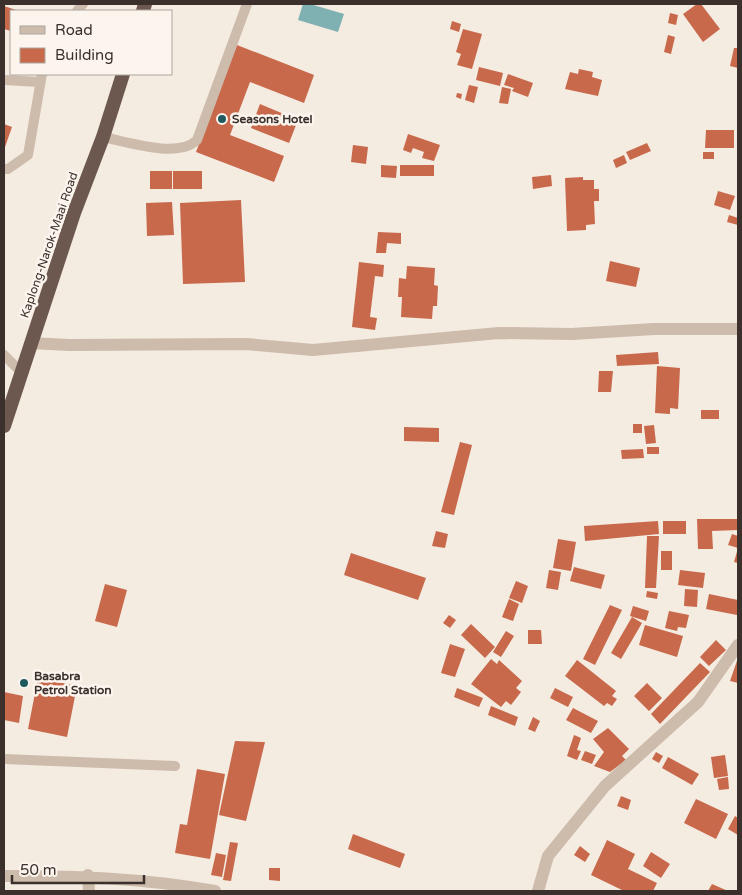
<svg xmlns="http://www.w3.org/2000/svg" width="742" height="895" font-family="'Varela Round',sans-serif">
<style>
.water{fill:#7fb0b2}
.building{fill:#c8694b}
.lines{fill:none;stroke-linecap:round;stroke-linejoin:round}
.service{stroke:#cdbbac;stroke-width:10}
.minor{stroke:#cdbbac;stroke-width:12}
.trunk{stroke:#6c584f;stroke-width:14}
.poi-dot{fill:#1f5a5e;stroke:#fbf5ee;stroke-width:2}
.labels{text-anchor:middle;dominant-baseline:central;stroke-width:5;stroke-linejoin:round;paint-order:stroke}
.poi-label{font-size:12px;font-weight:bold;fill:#3b302b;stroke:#fbf5ee;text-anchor:start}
.street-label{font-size:12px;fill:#3b302b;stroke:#fbf5ee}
</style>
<rect width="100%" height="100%" fill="#f4ebe1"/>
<path class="water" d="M303,4H310L344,14L338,32L298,20Z"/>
<path class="building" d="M697,4H701L720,29L703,42L683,14Z
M4,6L19,11H11V31L4,29Z
M670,13L678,15L676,25L668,23Z
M452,21L461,24L459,32L450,29Z
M463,29L482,34L472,69L457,65L461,54L456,52Z
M668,35L675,37L671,54L664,52Z
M237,45L314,75L304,103L250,82L230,135L284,156L274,182L196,152Z
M734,48H738V68L730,66Z
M479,67L503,73L500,86L476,80Z
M579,69L593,72L592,77L602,80L598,96L565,89L570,72L578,74Z
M508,74L533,83L528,97L512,91L514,88L504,85Z
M469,85L478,87L474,103L465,100Z
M502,87L511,89L508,104L499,103Z
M457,93L462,94L461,99L456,97Z
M260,104L298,120L289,143L251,128Z
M4,124L12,127L4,150Z
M706,130H734V148H705Z
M408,134L440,145L434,161L422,158L424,152L413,148L411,153L403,150Z
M647,143L651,151L630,160L626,152Z
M353,145L368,147L366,164L351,162Z
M703,152H714V159H703Z
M624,155L627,163L616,168L613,160Z
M381,165L397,166L396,178L381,177Z
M400,165H434V176H400Z
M150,171H172V189H150Z
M173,171H202V189H173Z
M551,175L552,186L533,189L532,177Z
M583,177V180H594V189H599V201H594L595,224L586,225V230L567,231L565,178Z
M718,191L735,196L730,210L714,205Z
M241,200L245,282L183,284L180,203Z
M172,202L174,235L147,236L146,203Z
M729,215L738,218V225L727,222Z
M378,232L401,233V244L387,243L386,253H376Z
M610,261L640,268L636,287L606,281Z
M359,262L384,265L383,277L375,276L370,317L377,318L375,330L352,327Z
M407,266L435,268L434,285L438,286L437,306H433L432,319L401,317L402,297H398L399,278L406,279Z
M658,352L659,364L617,366L616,355Z
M657,366L680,368L678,409L670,408V414L655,413Z
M599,371H613L611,392H598Z
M701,410H719V419H701Z
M633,424H642V433H633Z
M654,425L656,443L646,444L644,426Z
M404,427L439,428V442L404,441Z
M460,442L472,445L454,515L441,512Z
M647,447H659V454H647Z
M643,449L644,458L622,459L621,450Z
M697,519H738V530L712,531L713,549H698Z
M658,521L659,534L585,541L584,526Z
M663,521H686V534H663Z
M436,531L448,534L445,548L432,546Z
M732,534L738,536V563L734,562L738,548L728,545Z
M647,536H659L656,588H645Z
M558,539L576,542L571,571L553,568Z
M661,551H672V570H661Z
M351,553L426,578L418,600L344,575Z
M574,567L605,575L601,589L570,581Z
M549,570L561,572L558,590L546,588Z
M680,570L705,573L703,588L678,585Z
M516,581L528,586L522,603L509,598Z
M105,584L127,590L117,627L95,621Z
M685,589L698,590L697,607L684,606Z
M647,591L658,593L657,599L646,597Z
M709,594L738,600L737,615L706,609Z
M509,599L519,604L513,621L502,617Z
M610,605L622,610L595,665L583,659Z
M633,606L649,611L646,621L630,616Z
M669,611L689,615L686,628L678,627L677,631L665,628Z
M449,615L456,620L450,628L443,623Z
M632,617L642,623L621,659L611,653Z
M471,624L495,647L485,658L461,635Z
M645,625L683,636L677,657L639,645Z
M528,630H541L542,644H528Z
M506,631L514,636L501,657L493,652Z
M716,640L726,650L709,666L700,657Z
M450,644L465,649L455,677L441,673Z
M738,658V683L730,681Z
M491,659L497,664L499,660L522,681L516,688L521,692L511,705L506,701L501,707L471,684Z
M577,660L616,691L612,696L617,699L612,706L607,703L604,706L565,676Z
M700,663L710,672L660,724L651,714Z
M38,678L77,686L67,737L28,729Z
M647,683L662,698L649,711L634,696Z
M457,688L483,698L479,707L454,697Z
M555,688L573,697L568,707L550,698Z
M4,692L23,696L19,723L4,720Z
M491,706L518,717L515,726L488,715Z
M573,708L598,721L591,733L566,720Z
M533,717L540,721L535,732L528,729Z
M608,728L629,749L622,756L626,760L610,772L594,766L604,752L593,739Z
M574,735L581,738L577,750L581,751L577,760L567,756Z
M235,741L265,742L246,821L219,815Z
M585,751L596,755L592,764L581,760Z
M656,752L663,756L659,763L652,759Z
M725,755L728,776L714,778L711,757Z
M668,757L699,774L692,785L662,768Z
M197,769L225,774L210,859L175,853L180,824L187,825Z
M728,777L729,789L719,790L717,779Z
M621,796L631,800L628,810L617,806Z
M696,799L728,814L716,839L684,823Z
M735,816L738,818V835L728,829Z
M353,834L405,854L400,868L348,849Z
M607,840L635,854L628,869L657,883L653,891H624L591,875Z
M230,842L238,843L231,881L223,880Z
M580,846L590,854L585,862L574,855Z
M651,852L670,864L661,878L643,866Z
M216,853L226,855L222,877L211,875Z
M269,868H280V881L269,880Z
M712,884L728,891H708Z"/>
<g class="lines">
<path class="service" d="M77,11L83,4
M4,80L40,82
M103,137C128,142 178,159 197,140L247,4
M4,169H8L28,155L42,74
M4,355L21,372
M4,759L175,766"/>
<path class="minor" d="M31,343L69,345L246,344L313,350L499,333L572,334L654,329H738
M88,875L89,891
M4,876C76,876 143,878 215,891
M538,891L548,856L605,786L698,702L738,645"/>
<path class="trunk" d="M143,11L145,4
M4,426L74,213L103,137L123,74"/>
</g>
<g class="poi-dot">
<circle cx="222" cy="119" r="5"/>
<circle cx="24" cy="683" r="5"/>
</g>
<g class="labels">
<g class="poi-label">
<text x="232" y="119">Seasons Hotel</text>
<text x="34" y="676">Basabra<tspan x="34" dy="14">Petrol Station</tspan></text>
</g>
<g class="street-label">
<text transform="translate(49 245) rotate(-71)">Kaplong-Narok-Maai Road</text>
</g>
</g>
<rect width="742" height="895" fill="none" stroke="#3b302b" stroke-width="10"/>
<rect x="10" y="10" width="162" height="65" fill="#fbf5ee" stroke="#aea6a0"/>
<rect x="20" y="26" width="25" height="8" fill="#cdbbac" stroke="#aea6a0"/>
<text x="55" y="35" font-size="15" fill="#3b302b">Road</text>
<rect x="20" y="48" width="25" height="15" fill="#c8694b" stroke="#aea6a0"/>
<text x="55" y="60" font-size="15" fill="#3b302b">Building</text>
<path d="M12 875v8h132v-8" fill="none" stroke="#3b302b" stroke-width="2.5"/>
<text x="20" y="875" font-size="15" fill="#3b302b" stroke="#fbf5ee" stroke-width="4" paint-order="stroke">50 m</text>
</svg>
